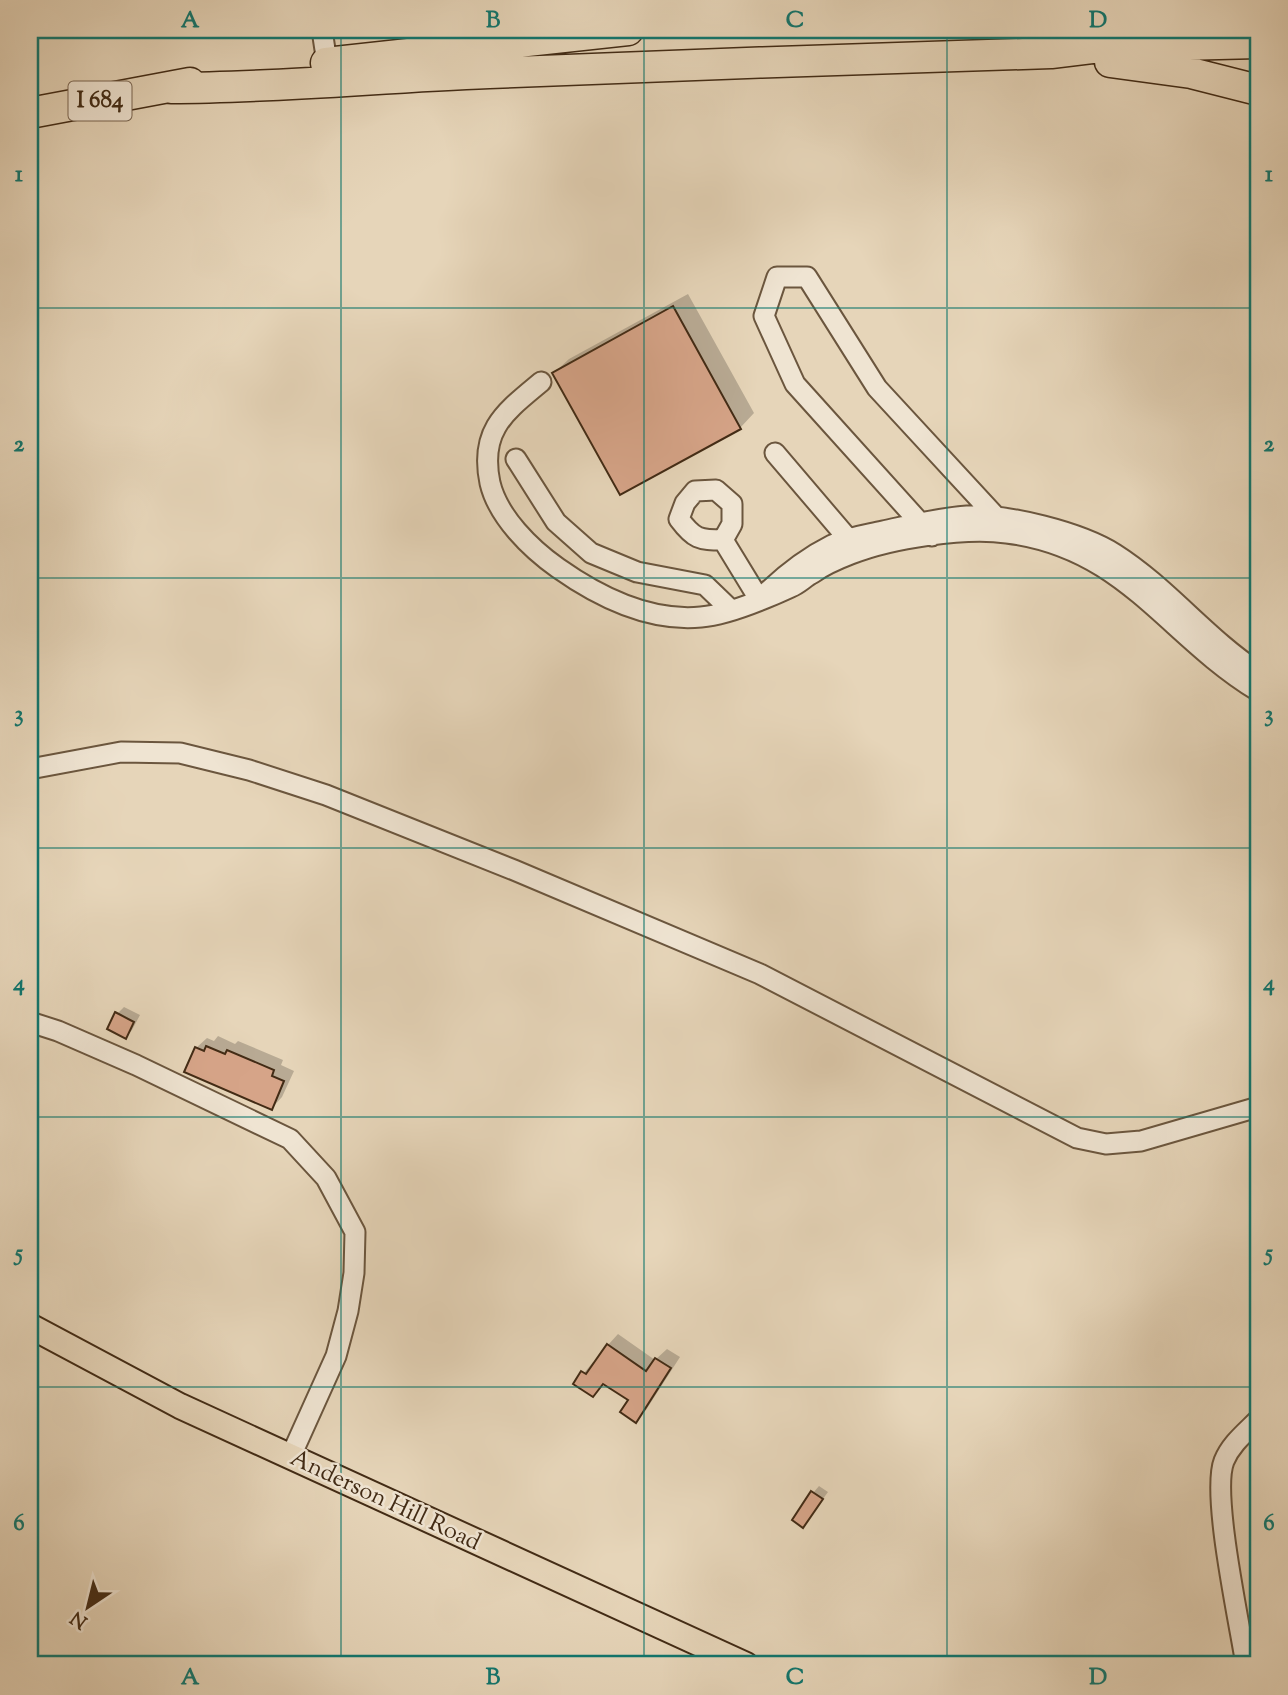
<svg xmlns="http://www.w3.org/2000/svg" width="1288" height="1695" font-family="'Sorts Mill Goudy',serif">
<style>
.shadow{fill:#0003}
.building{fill:#d6a488;stroke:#422b15;stroke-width:2}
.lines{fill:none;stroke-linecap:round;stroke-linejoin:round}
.minor-casing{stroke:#6b563e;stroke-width:23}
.major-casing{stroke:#422b15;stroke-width:28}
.highway-casing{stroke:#422b15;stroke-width:33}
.minor{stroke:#efe4d2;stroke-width:19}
.major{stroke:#e6d5b9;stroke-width:24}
.highway{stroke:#e6d5b9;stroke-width:30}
.grid{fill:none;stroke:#0f766e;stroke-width:2;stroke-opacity:0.55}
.labels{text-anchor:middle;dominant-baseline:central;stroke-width:5;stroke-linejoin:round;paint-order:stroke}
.shield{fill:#efe4d2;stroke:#76624e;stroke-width:2}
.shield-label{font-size:23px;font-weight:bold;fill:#422b15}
.street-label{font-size:24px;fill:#422b15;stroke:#efe4d2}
.neatline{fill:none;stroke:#0f766e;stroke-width:2.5}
.grid-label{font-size:23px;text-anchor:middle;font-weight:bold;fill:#0f766e}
</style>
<rect width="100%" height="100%" fill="#e6d5b9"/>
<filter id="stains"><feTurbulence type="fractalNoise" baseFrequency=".00286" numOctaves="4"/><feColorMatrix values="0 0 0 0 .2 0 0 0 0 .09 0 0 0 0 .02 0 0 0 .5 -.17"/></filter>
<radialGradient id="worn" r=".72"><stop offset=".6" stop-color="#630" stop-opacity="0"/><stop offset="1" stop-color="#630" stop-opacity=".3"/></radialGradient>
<path class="shadow" d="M688,294L754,413L740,428L554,373L569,359Z
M124,1007L140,1015L132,1030L126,1037L117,1014Z
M218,1036L235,1044L238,1041L283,1060L281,1065L294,1071L282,1097L272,1108L196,1048L207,1038L214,1041Z
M618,1334L655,1360L667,1349L680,1357L646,1410L636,1420L630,1400L604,1383L592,1395L575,1384L593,1362L596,1363L608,1345Z
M819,1486L828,1492L803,1526L813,1493Z"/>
<path class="building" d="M673,306L741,429L620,495L552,373Z
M115,1012L134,1022L126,1039L107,1029Z
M206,1046L225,1054L227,1050L274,1070L272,1076L284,1081L272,1110L184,1072L195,1047L204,1051Z
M607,1344L646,1371L655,1358L671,1368L636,1423L620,1412L628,1400L603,1384L593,1397L573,1384L581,1371L586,1374Z
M811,1491L823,1499L803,1528L792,1520Z"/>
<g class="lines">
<g class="minor-casing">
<path id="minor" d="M322,30L327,63
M541,382C505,412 479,430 490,483C498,517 531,549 558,568C599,597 649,622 701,617C728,615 765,599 791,587C799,584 805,577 813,573C824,565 838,559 851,554C891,538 965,527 1007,533C1126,548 1166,635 1258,691
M775,453L856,548
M516,459L556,522L591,553L637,572L705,585L731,610
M716,490L732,504V524L723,540C699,540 694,539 679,519L685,503L695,491Z
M932,536L795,384L764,316L777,277H807L877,388L997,518L1006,532
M723,540L759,599
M767,592C787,573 808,557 832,545C848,537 865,535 883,531C911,525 938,518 967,516C1008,514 1080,532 1115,554C1167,587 1206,638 1258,672
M30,769L121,752L180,753L249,770L326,795L514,870L760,974L1077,1138L1106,1144L1141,1141L1258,1107
M30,1022L58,1031L136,1065L290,1139L326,1178L355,1232L354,1273L348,1311L336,1356L290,1458
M1246,1665C1240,1625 1211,1494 1224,1461C1231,1444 1245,1433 1258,1420"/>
</g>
<g class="major-casing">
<path id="major" d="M30,1326L180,1406L746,1665"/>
</g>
<g class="highway-casing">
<path id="highway" d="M1110,62L1191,73L1258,90
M326,63L628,30
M171,88C277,88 383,77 489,73C676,65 864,59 1051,53L1100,47L1258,43
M30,113L190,83"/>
</g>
<use href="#minor" class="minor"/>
<use href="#major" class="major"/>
<use href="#highway" class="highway"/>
</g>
<path class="grid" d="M341,30V1665M644,30V1665M947,30V1665M30,308H1258M30,578H1258M30,848H1258M30,1117H1258M30,1387H1258"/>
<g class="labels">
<rect class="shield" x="68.5" y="81.5" width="63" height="39" rx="5"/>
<g class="shield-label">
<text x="100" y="101">I 684</text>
</g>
<g class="street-label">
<text transform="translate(385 1501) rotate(25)">Anderson Hill Road</text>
</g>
</g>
<rect width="1288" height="1695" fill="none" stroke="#e6d5b9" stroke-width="77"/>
<g transform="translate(88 1607) rotate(215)" stroke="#efe4d2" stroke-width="5" paint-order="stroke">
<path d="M0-5L12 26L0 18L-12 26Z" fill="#422b15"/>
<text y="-10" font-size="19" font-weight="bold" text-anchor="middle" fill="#422b15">N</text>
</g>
<rect x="38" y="38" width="1212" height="1618" class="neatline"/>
<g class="grid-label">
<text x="190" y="27">A</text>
<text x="493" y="27">B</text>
<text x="795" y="27">C</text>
<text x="1098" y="27">D</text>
<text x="19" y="181">1</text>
<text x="1269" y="181">1</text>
<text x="19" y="451">2</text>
<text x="1269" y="451">2</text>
<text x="19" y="721">3</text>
<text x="1269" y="721">3</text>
<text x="19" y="990">4</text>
<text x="1269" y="990">4</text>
<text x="19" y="1260">5</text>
<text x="1269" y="1260">5</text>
<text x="19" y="1530">6</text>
<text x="1269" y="1530">6</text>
<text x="190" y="1684">A</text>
<text x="493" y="1684">B</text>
<text x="795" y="1684">C</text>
<text x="1098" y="1684">D</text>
</g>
<rect width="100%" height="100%" filter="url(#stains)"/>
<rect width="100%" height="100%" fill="url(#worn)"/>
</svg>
